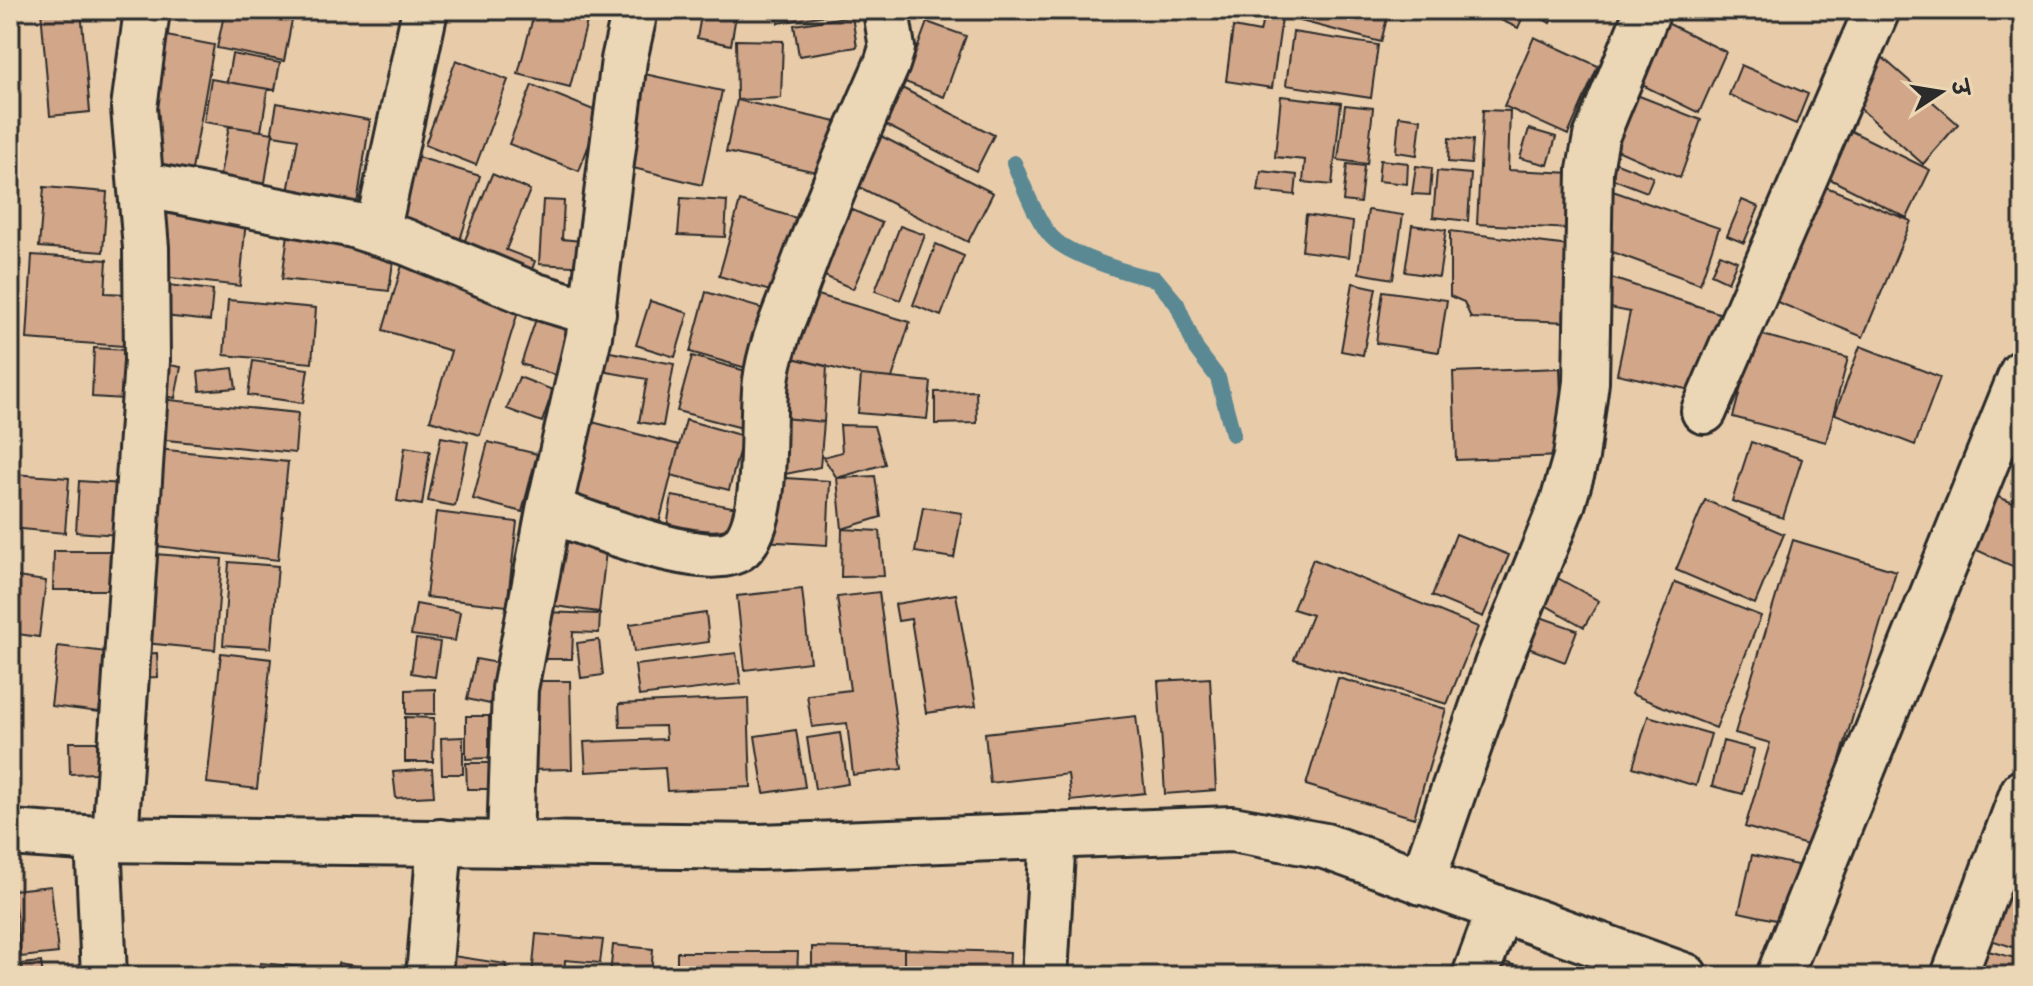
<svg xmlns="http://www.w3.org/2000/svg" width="2033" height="986" font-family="Caveat,'Playpen Sans Deva',sans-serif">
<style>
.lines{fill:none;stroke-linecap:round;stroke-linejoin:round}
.stream{stroke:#5a8893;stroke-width:16}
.building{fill:#d2a689;stroke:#2b2b2b;stroke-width:2}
.street-casing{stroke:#2b2b2b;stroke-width:50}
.secondary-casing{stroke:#2b2b2b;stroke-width:50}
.street{stroke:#ebd7b5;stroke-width:44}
.secondary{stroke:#ebd7b5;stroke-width:44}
</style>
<rect width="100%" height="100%" fill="#e8ccaa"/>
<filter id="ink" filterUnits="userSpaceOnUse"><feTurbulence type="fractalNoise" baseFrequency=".0125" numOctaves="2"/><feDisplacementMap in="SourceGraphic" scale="16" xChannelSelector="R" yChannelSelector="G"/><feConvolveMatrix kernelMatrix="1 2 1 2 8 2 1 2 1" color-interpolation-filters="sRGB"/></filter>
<g filter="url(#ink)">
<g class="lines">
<path class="stream" d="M1014,163C1023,184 1039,228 1056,241C1075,257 1132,275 1156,279L1177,304L1196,349L1218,378L1233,434"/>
</g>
<path class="building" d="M41,10H81L90,112L50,116Z
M225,10H294L284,61L217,48Z
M535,10L589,14L570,87L518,74Z
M702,10H737L731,45L697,38Z
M776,10H844V12L778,23Z
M1295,10H1389L1381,42L1293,19Z
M1479,10H1526L1518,28Z
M1528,10H1557L1550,23Z
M1264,15L1282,18L1272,88L1226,81L1233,27L1260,32Z
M852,16L857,47L799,56L794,25Z
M1655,17L1726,52L1699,113L1628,78Z
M927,22L966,36L944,97L905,82Z
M1293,32L1378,45L1371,98L1286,85Z
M151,33L214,45L189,187L145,168Z
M1534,37L1598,66L1568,135L1504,106Z
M736,40L783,41L781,98L737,100Z
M232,54L280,63L275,90L227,82Z
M1882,57L1958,124L1923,164L1847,97Z
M456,60L508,80L476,165L425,145Z
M1741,65L1808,94L1796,124L1729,95Z
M631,71L722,91L702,185L617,164Z
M211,79L268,89L261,131L204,122Z
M532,85L601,113L579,171L509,144Z
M900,87L994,135L976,171L882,123Z
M1629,92L1701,120L1680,178L1608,146Z
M1281,96L1341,103L1332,185L1303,182L1305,160L1275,157Z
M737,100L841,123L830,175L726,152Z
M277,103L370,120L357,204L288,192L298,139L274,135L272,131Z
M1345,105L1373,108L1367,164L1338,160Z
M1483,110L1510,111L1508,170L1573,173L1571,229L1477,224Z
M1399,116L1421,119L1417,155L1396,152Z
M229,126L273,133L262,201L219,181Z
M1841,126L1930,170L1907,218L1818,173Z
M1529,129L1556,137L1548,165L1520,158Z
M879,135L993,193L968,242L855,185Z
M1449,138L1473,140L1471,164L1448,162Z
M411,155L480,176L460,240L391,218Z
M1380,160L1408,163L1407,184L1378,181Z
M1609,160L1653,177L1647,192L1603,175Z
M1347,164L1364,166L1360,203L1343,201Z
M1416,166L1432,168L1430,195L1412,194Z
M1261,171L1297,175L1295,195L1258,191Z
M1437,171L1471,174L1468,221L1433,217Z
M492,174L530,190L506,250L535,261L526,285L458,257Z
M1811,181L1911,221L1863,337L1765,297Z
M44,187L107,192L103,252L39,247Z
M1607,189L1719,228L1700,284L1599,247Z
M681,198L727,201L725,237L678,235Z
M149,199L247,208L240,286L154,276Z
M543,200L564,201L562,239L591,242L589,267L539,264Z
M1742,200L1759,207L1744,243L1727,236Z
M740,201L806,221L784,295L719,276Z
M846,207L882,223L853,289L818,273Z
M1368,210L1403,215L1393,279L1359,273Z
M1306,215L1353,222L1349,257L1302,251Z
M1412,225L1446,230L1439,277L1405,272Z
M900,226L925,235L900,300L875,291Z
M1450,231L1569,246L1568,322L1471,318L1464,302L1450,296Z
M288,234L395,247L389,291L282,279Z
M936,244L964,256L941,316L913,305Z
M1720,254L1737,261L1728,282L1711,274Z
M32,255L107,260L105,293L127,294L123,346L27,339Z
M403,262L522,299L480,435L430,420L451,351L383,330Z
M1602,275L1725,315L1700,392L1617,374L1630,312L1595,305Z
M1353,283L1376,288L1363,355L1341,351Z
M167,285L213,290L210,321L164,316Z
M801,290L910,322L892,378L861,375L780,355Z
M1383,291L1447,300L1439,352L1376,343Z
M706,292L774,312L757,371L690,352Z
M228,300L316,308L312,363L224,355Z
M650,301L688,313L675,357L636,345Z
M538,313L574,324L558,376L521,364Z
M1755,333L1848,358L1826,442L1733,417Z
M1860,346L1940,377L1915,445L1835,414Z
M94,348L126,350L124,399L92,397Z
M605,351L674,364L663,426L639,422L647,379L601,371Z
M780,355L827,366L824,422L773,417Z
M692,356L760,375L746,429L677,411Z
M253,361L308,369L303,403L248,395Z
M153,362L181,367L175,398L148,393Z
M233,368L236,388L200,391L198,372Z
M1560,368L1563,456L1456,460L1453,372Z
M861,375L931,382L927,419L858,413Z
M519,377L553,390L542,422L507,409Z
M976,391L977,423L935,424V392Z
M2023,392V455L2003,447Z
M150,398L298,413L295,453L147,438Z
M773,417L824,422L820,467L771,477Z
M581,419L679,445L655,539L562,507Z
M686,420L743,436L729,490L671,475Z
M840,425L874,426L885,464L837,478L823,457L842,452Z
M441,437L468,442L455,506L428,501Z
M488,442L537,454L522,512L473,499Z
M1751,442L1802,459L1783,518L1732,501Z
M405,447L430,451L422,505L397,501Z
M147,448L288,462L278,560L140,544Z
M13,474L69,478L65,533L10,528Z
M875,476L881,517L842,529L837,478Z
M771,477L830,481L827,545L762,541Z
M79,481L122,484L119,535L76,532Z
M1986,492L2023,507V571L1970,547Z
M672,496L738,508L731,544L666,533Z
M1705,500L1784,534L1755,604L1676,570Z
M923,507L962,513L954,558L915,552Z
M436,512L517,522L507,606L426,597Z
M557,528L608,534L599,612L547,605Z
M842,529L880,531L884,576L841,577Z
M1456,534L1509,555L1483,617L1432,596Z
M1793,540L1896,571L1814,847L1745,827L1770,743L1735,733Z
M54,551H110L109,590H53Z
M140,553L222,559L215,650L135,642Z
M1313,559L1478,627L1447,704L1294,659L1312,615L1293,609Z
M229,562L278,566L271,648L223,645Z
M10,576L46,581L39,637L10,633Z
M1554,576L1599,601L1584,627L1540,602Z
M1675,582L1761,616L1716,728L1631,694Z
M802,589L810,662L745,670L737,596Z
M879,592L902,769L853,775L847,723L812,727L807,695L850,690L837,597Z
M956,594L976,706L926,713L911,619L898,621L895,604Z
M416,604L460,612L455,641L411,635Z
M543,612L600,614L599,633L573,632L572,659H541Z
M706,613L709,642L634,652L630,624Z
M1532,614L1577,630L1565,662L1520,645Z
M416,639L440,642L435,677L411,673Z
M599,640L603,675L581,678L577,643Z
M58,646L107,652L99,712L51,706Z
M157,653L158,677L132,678L130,654Z
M221,653L271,659L257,789L207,783Z
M736,653L741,684L639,696L635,665Z
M476,659L498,663L490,704L467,699Z
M1210,678L1216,790L1165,794L1158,681Z
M1338,678L1446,709L1414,818L1306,785Z
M526,681H570L572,769L528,770Z
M435,689V714H406V690Z
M748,698L751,787L667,791L665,768L586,772L584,742L666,739L665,726L620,727L619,704Z
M466,716H489V758L466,759Z
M1136,716L1145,793L1071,801L1068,774L990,783L985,733Z
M1648,716L1711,734L1696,786L1633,767Z
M405,717L434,718L433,762H405Z
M796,730L805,787L764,793L755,736Z
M840,733L848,784L815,789L807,738Z
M463,737V774H442L441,738Z
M1723,741L1754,749L1743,794L1712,786Z
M69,742H97V773L70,774Z
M466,763H489L490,789H467Z
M432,769L434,796L396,798L393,772Z
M2023,845V945L2022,950L1978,936Z
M1752,855L1797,865L1785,922L1739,912Z
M51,886L58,953L21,957L13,890Z
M536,934L603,940L600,963L565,960L564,976H532Z
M613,945L653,949L651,976H610Z
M1965,945L2023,960V976H1958Z
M812,947L904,949V976H812Z
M904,949L1010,952L1009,976H904Z
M677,952H798L797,976H677Z
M453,956L506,964L505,976H451Z
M1502,961L1530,971L1528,976H1496Z
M41,962L43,976H22L21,964Z
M260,963L323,969V976H259Z
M338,963L404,974V976H336Z
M580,971L606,974V976H579Z"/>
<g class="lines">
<g class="street-casing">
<path id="street" d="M141,184L353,225L406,242L536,296L593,313
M377,233L425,10
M1704,411L1877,10
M549,510C586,522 711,574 741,547C771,518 760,421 766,381C770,347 785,315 797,283C824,208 855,137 887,64L892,48L886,10
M98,839L104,976
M115,839L147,361L146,248L134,108L147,10
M510,843L515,689L549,510L589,336L624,60L635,10
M1422,882L1497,665L1563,502L1576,457L1586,382L1590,170L1596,137L1648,10
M429,976L440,842
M1045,976L1053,835
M1475,976L1499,911
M1779,976L2022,373
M1954,976L2023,792"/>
</g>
<g class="secondary-casing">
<path id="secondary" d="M10,833L98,839L760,847L1232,829L1325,846L1685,976"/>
</g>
<use href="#street" class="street"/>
<use href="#secondary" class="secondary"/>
</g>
</g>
<rect width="2033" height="986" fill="none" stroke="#ebd7b5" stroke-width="40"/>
<rect x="20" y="20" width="1993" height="946" fill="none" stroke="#2b2b2b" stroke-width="3" filter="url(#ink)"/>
<g transform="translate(1941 92) rotate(78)" stroke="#ebd7b5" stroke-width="6" paint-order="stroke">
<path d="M0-6L14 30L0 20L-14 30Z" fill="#2b2b2b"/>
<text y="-12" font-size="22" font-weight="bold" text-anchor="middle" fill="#2b2b2b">उ</text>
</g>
</svg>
